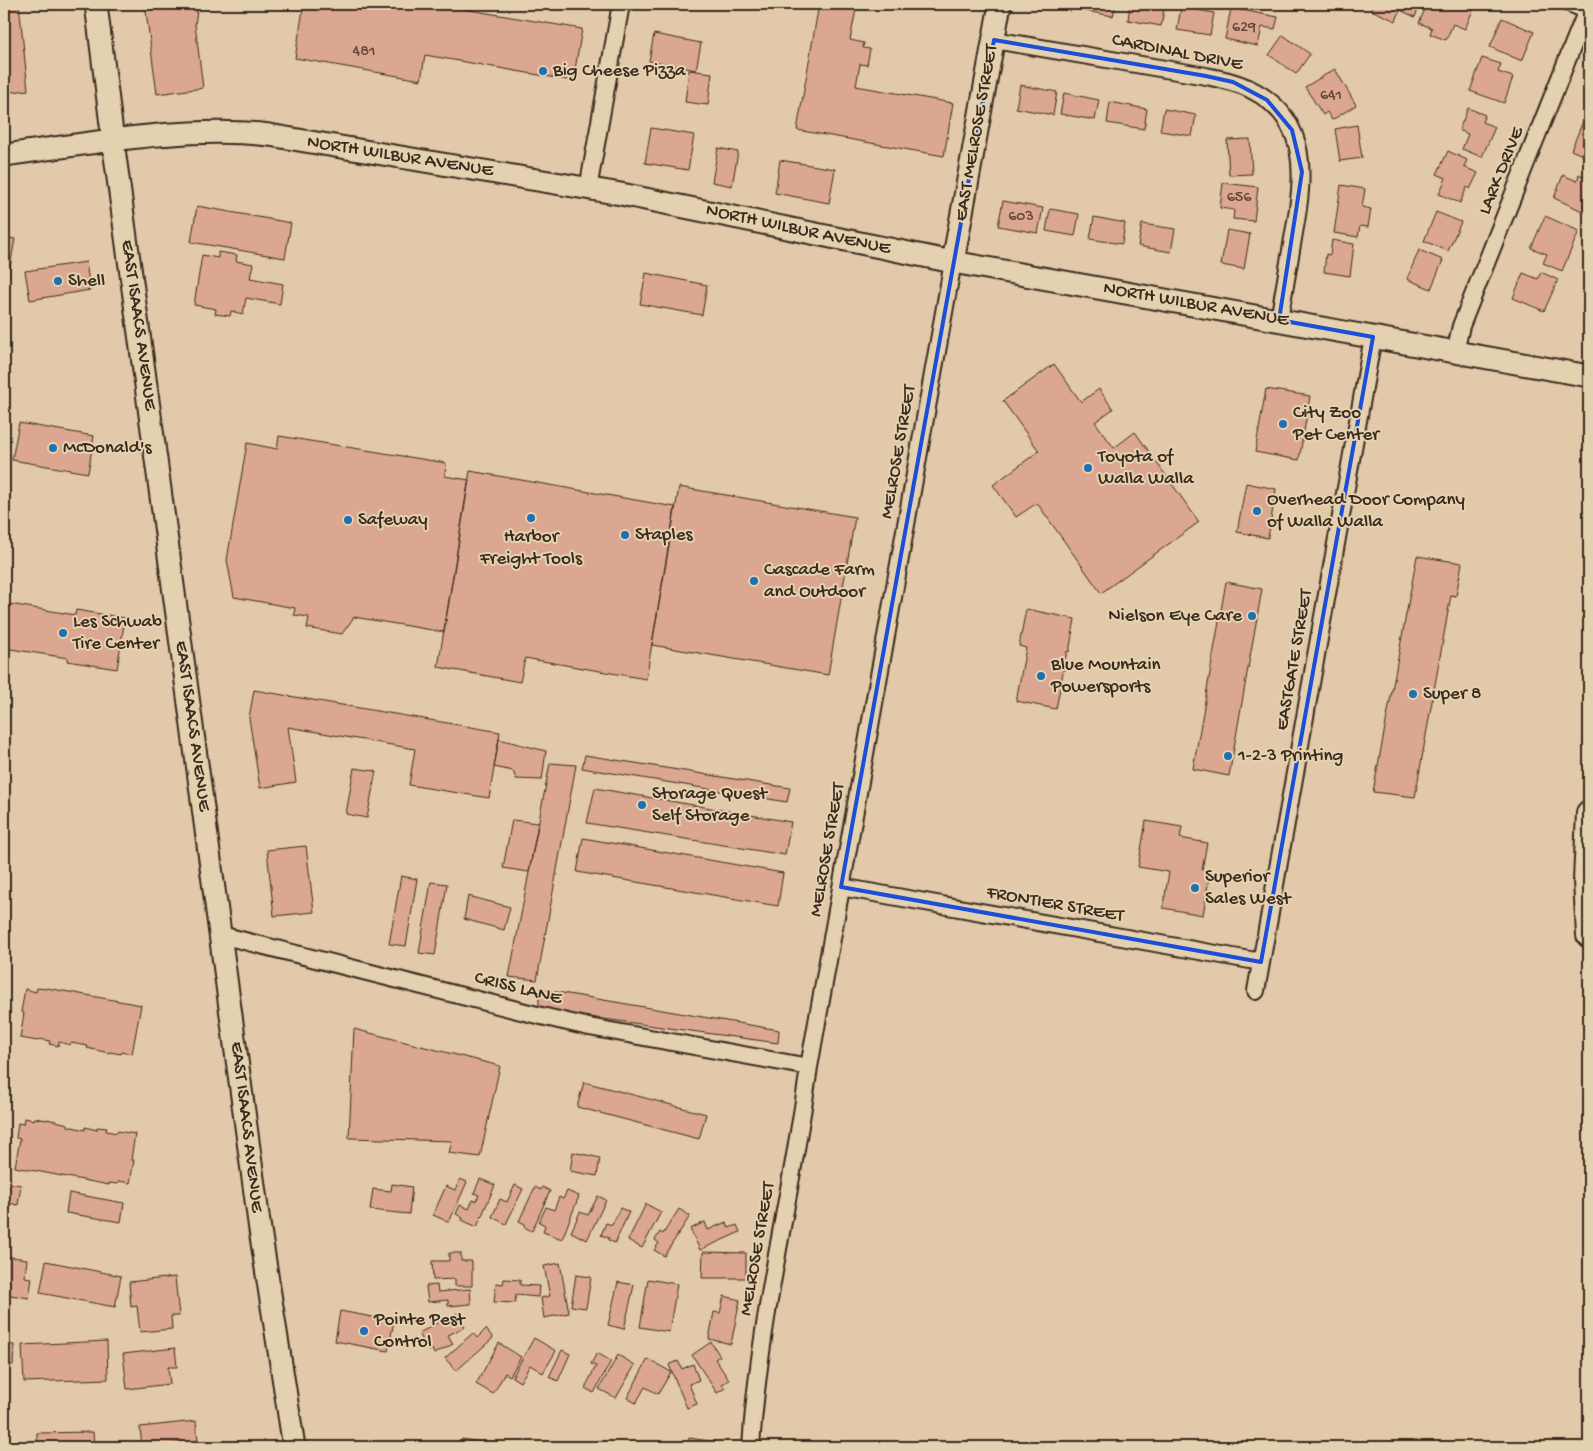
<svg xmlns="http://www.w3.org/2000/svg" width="1593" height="1451" font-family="'Gochi Hand',sans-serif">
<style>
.building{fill:#dca790;stroke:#3b2a1e}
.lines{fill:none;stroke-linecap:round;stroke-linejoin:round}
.minor-casing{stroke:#3b2a1e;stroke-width:20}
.major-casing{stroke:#3b2a1e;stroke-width:25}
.highway-casing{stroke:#3b2a1e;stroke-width:28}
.minor{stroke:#e4d1af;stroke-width:16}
.major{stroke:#e4d1af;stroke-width:21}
.highway{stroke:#e4d1af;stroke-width:24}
.marked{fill:none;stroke:#1d4ed8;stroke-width:4;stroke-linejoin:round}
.poi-dot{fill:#1f6fb2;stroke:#e4d1af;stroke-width:2}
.labels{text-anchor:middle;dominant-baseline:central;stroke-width:4;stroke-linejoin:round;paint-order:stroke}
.number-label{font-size:16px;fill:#63493a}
.street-label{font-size:19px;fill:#3b2a1e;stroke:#e4d1af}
.poi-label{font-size:19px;fill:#3b2a1e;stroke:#e4d1af;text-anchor:start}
</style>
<rect width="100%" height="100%" fill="#e2c9a9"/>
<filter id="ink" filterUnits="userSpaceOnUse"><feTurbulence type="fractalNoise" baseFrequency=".02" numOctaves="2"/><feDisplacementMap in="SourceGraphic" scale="10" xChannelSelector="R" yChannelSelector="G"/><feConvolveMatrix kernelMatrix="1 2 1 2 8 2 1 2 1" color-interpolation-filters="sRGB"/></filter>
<g filter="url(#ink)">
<path class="building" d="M4,4H19L28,90L4,93Z
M145,4H198L195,24L203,88L157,94Z
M304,4H434L582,29L573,81L425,55L421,80L295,58Z
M819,4H857L850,40L864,43L863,48L870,49L867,65L860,64L856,86L953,103L944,156L797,130Z
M1037,4H1072L1071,11Z
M1081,4H1116L1113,16L1080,10Z
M1130,4H1165L1161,26L1128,20Z
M1374,4H1420L1415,17L1400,10L1396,21L1371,10Z
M1427,4H1456L1473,10L1465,29L1453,24L1446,40L1430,34L1432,28L1419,23Z
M1181,7L1214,13L1210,35L1177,30Z
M1231,8L1278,17L1275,29L1262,27L1258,46L1225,39Z
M1502,18L1534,32L1522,61L1490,47Z
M654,34L701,43L696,70L649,61Z
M1283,35L1310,54L1296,74L1269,55Z
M1482,58L1501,64L1498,72L1513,77L1504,103L1470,91Z
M1335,69L1356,105L1332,120L1327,112L1323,115L1305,87Z
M689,70L712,73L708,105L685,102Z
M1020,85L1057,92L1053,115L1016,108Z
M1064,93L1099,100L1095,120L1060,114Z
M1110,102L1147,109L1144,129L1107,123Z
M1468,108L1485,115L1482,122L1495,127L1482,157L1462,149L1468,134L1459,130Z
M1164,109L1196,115L1192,136L1160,131Z
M1584,119L1589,121V158L1571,150Z
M1357,125L1362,158L1340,161L1335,129Z
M651,128L694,135L688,170L645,163Z
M1250,139L1252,174L1229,175L1227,140Z
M718,148L738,152L732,186L712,182Z
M1448,151L1467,160L1464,167L1478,173L1470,189L1467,187L1460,203L1439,194L1446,178L1437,174Z
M780,160L835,169L829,203L775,193Z
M1579,174L1589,179V214L1554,198L1563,175L1577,181Z
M1223,183L1258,187L1254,221L1233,219L1234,210L1220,208Z
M1341,185L1365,189L1362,207L1371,209L1368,227L1360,226L1358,237L1334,233Z
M1003,201L1043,208L1038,233L998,226Z
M197,206L291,223L285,258L191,242Z
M1050,209L1079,214L1075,236L1046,231Z
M1436,212L1461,222L1448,251L1424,241Z
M1545,216L1579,231L1562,271L1543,263L1547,254L1531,248Z
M1094,217L1125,223L1122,244L1090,239Z
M1142,224L1175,229L1171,252L1138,246Z
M1227,230L1250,234L1244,269L1221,265Z
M4,237L15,239L5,295L4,294Z
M1332,240L1354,244L1350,276L1324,272L1326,254L1330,255Z
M1419,250L1443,260L1431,289L1407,279Z
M218,252L237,255L236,261L253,264L250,278L283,284L280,304L246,298L243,314L231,311L230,316L215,314L216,309L194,305L202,255L218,258Z
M86,262L90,290L30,300L25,271Z
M1541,272L1558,280L1544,311L1513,298L1523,273L1538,279Z
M646,273L707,285L702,315L640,304Z
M1054,364L1081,402L1099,389L1113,409L1095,422L1114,448L1135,432L1199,522L1101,593L1037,503L1016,517L993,485L1039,451L1003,401Z
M1266,389L1310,396L1299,460L1255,452Z
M19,423L94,436L88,473L12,460Z
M279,436L446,463L445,476L469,480L444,632L354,617L342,634L307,628L309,617L294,615L295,608L234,597L227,560L247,443L277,449Z
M470,471L675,507L646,679L525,658L520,682L438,667Z
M1246,483L1276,489L1268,538L1237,532Z
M679,487L855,517L828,675L652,645Z
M1417,556L1462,563L1456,596L1451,595L1415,797L1373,792Z
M1226,582L1262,589L1229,776L1193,769Z
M4,603L75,615L76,610L125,618L117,669L67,661L68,658L4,648Z
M1026,609L1075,619L1069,652L1067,651L1056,709L1016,701L1026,648L1019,646Z
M254,690L500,732L489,798L409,785L415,749L288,727L296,782L260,788L249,718Z
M499,739L546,751L542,780L516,779L513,771L494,767Z
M585,755L790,788L787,802L582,768Z
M550,763L576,765L537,980L509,977Z
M354,768L376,771L367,818L346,814Z
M595,788L791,822L785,855L587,823Z
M512,820L538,823L529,872L503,868Z
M1146,821L1182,827L1180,838L1207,843L1202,870L1210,872L1203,915L1163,908L1169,872L1138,867Z
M583,838L783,873L778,906L577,872Z
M306,846L314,912L274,916L267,850Z
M401,876L417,879L406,946L389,944Z
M431,882L447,884L435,955L419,953Z
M468,896L510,907L504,930L464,919Z
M37,988L46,989L47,988L141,1005L132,1054L122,1052L121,1054L109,1052V1053L87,1048L88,1046L71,1043L70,1045L59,1042L58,1046L49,1044L50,1041L39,1039L38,1041L20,1038L24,1013L21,1012L25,989L36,992Z
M539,989L779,1030L778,1043L539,1010Z
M354,1029L500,1066L480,1157L449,1153L452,1141L349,1138Z
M584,1082L706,1114L699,1139L577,1107Z
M24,1118L34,1120V1118L47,1120V1119L68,1124V1126L85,1130V1127L97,1130V1127L107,1128L106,1131L117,1133V1131L135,1134L131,1160H134L130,1183L119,1181L118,1184L109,1183V1185L15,1167L20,1139L16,1138L18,1123L23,1124Z
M573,1152L600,1158L597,1176L570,1171Z
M460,1179L467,1182L449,1222L433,1215L446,1186L455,1190Z
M480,1179L495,1185L477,1227L462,1220L463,1218L456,1214L460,1205L469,1209L473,1200L476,1201L479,1195L474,1193Z
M4,1182L21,1185L18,1205L4,1202Z
M392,1184L412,1187L409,1214L370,1210L373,1189L391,1191Z
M515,1185L523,1189L506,1224L492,1217L500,1199L507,1202Z
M535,1187L541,1190L542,1187L550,1191L532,1231L524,1227L525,1224L519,1221Z
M567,1191L579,1196L562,1239L543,1232L545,1225L539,1222L546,1207L554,1210L559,1197L563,1199Z
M69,1193L124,1203L121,1222L66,1213Z
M598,1196L606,1200L587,1240L571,1232L580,1212L588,1215Z
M646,1204L661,1212L642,1248L628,1240Z
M620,1208L629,1212L615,1243L608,1240L609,1238L601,1235L606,1223L612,1225Z
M679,1209L690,1216L664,1256L654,1250L659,1243L655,1240L660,1232L663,1234Z
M705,1222L708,1230L726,1222L729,1228L737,1225L740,1232L700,1250L690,1229Z
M703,1252L746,1253V1278H702Z
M449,1253H461V1261H472V1286H455V1279L433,1280L432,1261H449Z
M4,1256L27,1259L25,1277L32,1278L29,1298L4,1294Z
M46,1261L121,1276L115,1307L40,1293Z
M560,1263L569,1313L544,1318L541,1298L550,1296L544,1266Z
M576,1275L591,1277L586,1308L571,1306Z
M175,1277L179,1316H171L172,1329L140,1332L137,1306L131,1307L129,1282Z
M504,1279L520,1280V1285L539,1286L538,1297L516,1295L515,1303L494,1302L496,1283L503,1284Z
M648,1279L677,1284L669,1332L640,1327Z
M618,1282L634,1285L624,1329L608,1325Z
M437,1285L438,1292L470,1289L471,1304L448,1306V1300L428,1302L426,1286Z
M724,1296L740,1300L731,1344L709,1339L714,1312L720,1313Z
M340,1311L394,1321L388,1351L335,1341Z
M457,1313L465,1327L448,1335L453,1344L434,1354L432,1349L428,1351L419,1333Z
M486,1329L493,1338L456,1371L445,1358L473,1333L477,1338Z
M534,1338L556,1351L543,1373L530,1365L520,1382L512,1377Z
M107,1341L108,1379L24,1382L22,1345Z
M711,1342L720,1356L715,1359L729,1380L722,1384L725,1388L717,1393L692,1355Z
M499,1343L521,1357L510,1376L505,1373L493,1394L476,1384Z
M4,1344L14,1345L13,1365H5V1381H4Z
M175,1348L177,1367H168L170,1384L127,1389L123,1354Z
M562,1350L570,1354L558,1381L549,1377Z
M597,1353L611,1361L594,1393L585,1388L596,1366L591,1364Z
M618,1355L635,1365L616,1398L599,1389Z
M648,1359L671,1372L658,1394L645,1387L636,1403L627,1398Z
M678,1361L682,1369L693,1364L699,1380L689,1384L697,1404L687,1408L669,1365Z
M196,1421L198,1441L142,1447L140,1427Z
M93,1432L94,1447H37V1433Z
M689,1438L716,1442V1447H679V1445L688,1447Z
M462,1439L508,1447H460Z"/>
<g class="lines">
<g class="minor-casing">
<path id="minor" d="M1571,4L1587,10
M994,40L1206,76C1221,79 1236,82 1250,89C1311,119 1304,178 1294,233C1289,262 1284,291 1279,320
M588,189L621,4
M1455,352L1461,326L1589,5
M841,887L1261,962
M221,935L537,1015L589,1027L809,1067
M1256,991L1373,337
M751,1447C759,1319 792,1194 809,1067L953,262"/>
</g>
<g class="major-casing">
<path id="major" d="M96,4L113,141L260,1230L294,1447
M4,155C88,144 185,125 269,135L621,194L953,262L1589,376
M953,262L1000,4"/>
</g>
<g class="highway-casing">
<path id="highway" d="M1589,813L1586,881L1589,935"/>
</g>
<use href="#minor" class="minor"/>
<use href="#major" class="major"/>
<use href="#highway" class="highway"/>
</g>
</g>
<path class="marked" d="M994,40L1206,76L1233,82L1267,100L1292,130L1302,172L1279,320L1373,337L1261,962L841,887Z"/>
<g class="poi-dot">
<circle cx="543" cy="71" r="5"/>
<circle cx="58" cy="281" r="5"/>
<circle cx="1283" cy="424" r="5"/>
<circle cx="53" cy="448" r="5"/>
<circle cx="1088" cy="468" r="5"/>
<circle cx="1257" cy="511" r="5"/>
<circle cx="531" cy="518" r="5"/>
<circle cx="348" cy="520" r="5"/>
<circle cx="625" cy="535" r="5"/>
<circle cx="754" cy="581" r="5"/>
<circle cx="1252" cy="616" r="5"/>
<circle cx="63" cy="633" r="5"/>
<circle cx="1041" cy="676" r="5"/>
<circle cx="1413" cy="694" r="5"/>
<circle cx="1228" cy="756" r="5"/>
<circle cx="642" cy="805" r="5"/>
<circle cx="1195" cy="888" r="5"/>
<circle cx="364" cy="1331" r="5"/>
</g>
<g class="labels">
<g class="number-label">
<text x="1244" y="28">629</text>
<text x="364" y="52">481</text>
<text x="1331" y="96">641</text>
<text x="1239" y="198">656</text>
<text x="1021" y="217">603</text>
</g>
<g class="street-label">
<text transform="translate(1177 53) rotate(11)">CARDINAL DRIVE</text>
<text transform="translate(977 133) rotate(-80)">EAST MELROSE STREET</text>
<text transform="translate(400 157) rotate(9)">NORTH WILBUR AVENUE</text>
<text transform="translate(1502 171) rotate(-68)">LARK DRIVE</text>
<text transform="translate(798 230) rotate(12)">NORTH WILBUR AVENUE</text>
<text transform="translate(1196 305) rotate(10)">NORTH WILBUR AVENUE</text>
<text transform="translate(138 325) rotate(82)">EAST ISAACS AVENUE</text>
<text transform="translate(899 452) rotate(-80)">MELROSE STREET</text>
<text transform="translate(1295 660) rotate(-80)">EASTGATE STREET</text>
<text transform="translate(192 726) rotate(82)">EAST ISAACS AVENUE</text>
<text transform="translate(828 850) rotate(-80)">MELROSE STREET</text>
<text transform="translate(1055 905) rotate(10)">FRONTIER STREET</text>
<text transform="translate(518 989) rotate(14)">CRISS LANE</text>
<text transform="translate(246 1127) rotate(83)">EAST ISAACS AVENUE</text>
<text transform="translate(758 1249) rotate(-80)">MELROSE STREET</text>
</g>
<g class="poi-label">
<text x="553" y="71">Big Cheese Pizza</text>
<text x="68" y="281">Shell</text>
<text x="1293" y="413">City Zoo<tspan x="1293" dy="22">Pet Center</tspan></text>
<text x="63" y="448">McDonald's</text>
<text x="1098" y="457">Toyota of<tspan x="1098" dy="22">Walla Walla</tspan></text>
<text x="1267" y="500">Overhead Door Company<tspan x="1267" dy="22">of Walla Walla</tspan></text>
<text x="358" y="520">Safeway</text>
<text x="635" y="535">Staples</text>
<text x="531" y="537" text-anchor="middle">Harbor<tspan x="531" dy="22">Freight Tools</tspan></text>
<text x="764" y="570">Cascade Farm<tspan x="764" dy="22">and Outdoor</tspan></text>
<text x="1242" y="616" text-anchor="end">Nielson Eye Care</text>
<text x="73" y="622">Les Schwab<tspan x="73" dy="22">Tire Center</tspan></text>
<text x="1051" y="665">Blue Mountain<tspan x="1051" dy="22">Powersports</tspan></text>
<text x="1423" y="694">Super 8</text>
<text x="1238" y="756">1-2-3 Printing</text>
<text x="652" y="794">Storage Quest<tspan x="652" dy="22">Self Storage</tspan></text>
<text x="1205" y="877">Superior<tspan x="1205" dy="22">Sales West</tspan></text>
<text x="374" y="1320">Pointe Pest<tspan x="374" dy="22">Control</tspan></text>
</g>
</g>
<rect width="1593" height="1451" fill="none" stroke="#e4d1af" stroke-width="20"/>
<rect x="10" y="10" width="1573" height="1431" fill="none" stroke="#3b2a1e" stroke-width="2" filter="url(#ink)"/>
</svg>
